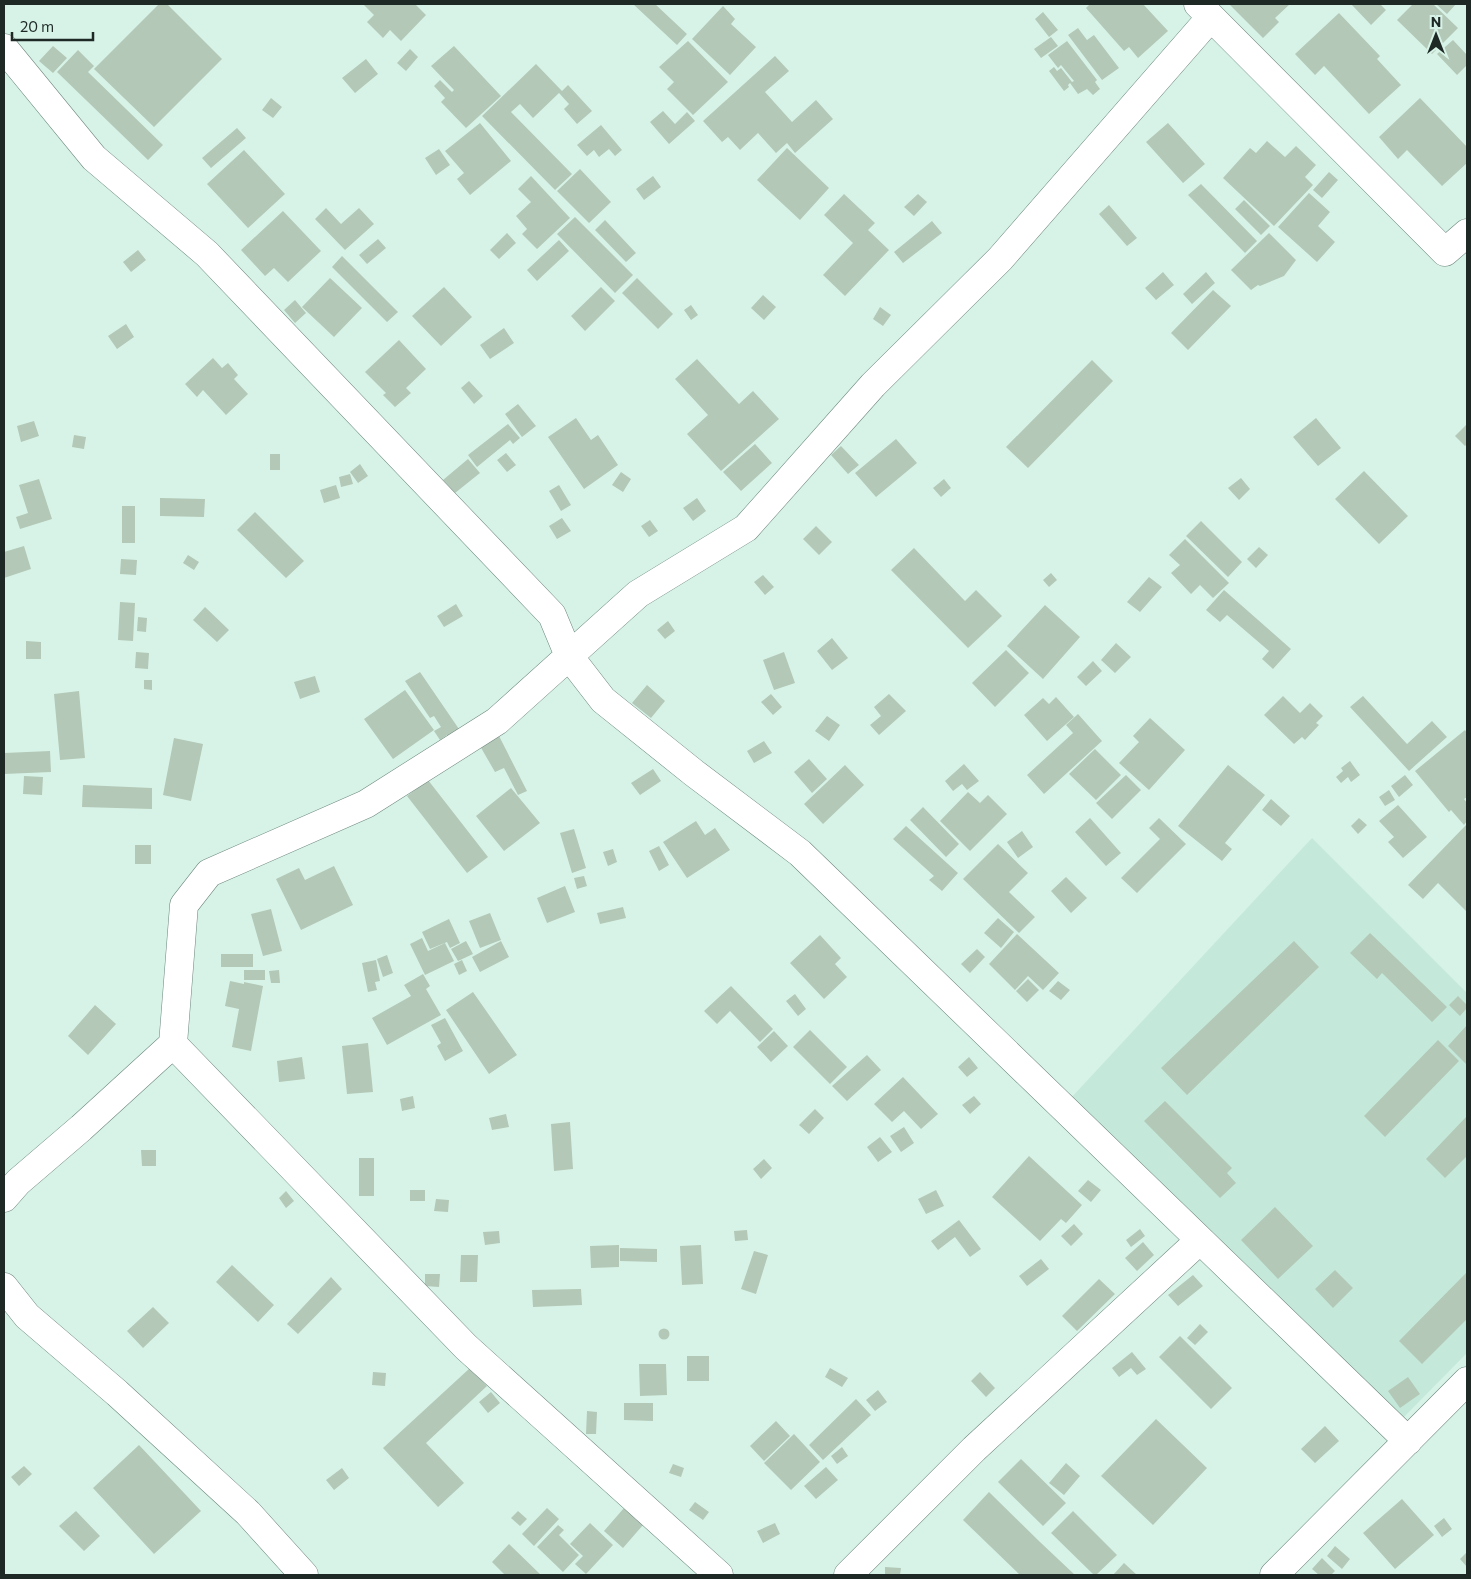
<svg xmlns="http://www.w3.org/2000/svg" width="1471" height="1579" font-family="Commissioner,sans-serif">
<style>
.built{fill:#c4e9da}
.building{fill:#b3c8b6}
.lines{fill:none;stroke-linecap:round;stroke-linejoin:round}
.minor-casing{stroke:#6c867c;stroke-width:29}
.minor{stroke:#fff;stroke-width:28}
</style>
<rect width="100%" height="100%" fill="#d7f3e8"/>
<path class="built" d="M1312,838L1467,993V1353L1401,1420L1071,1098Z"/>
<path class="building" d="M159,4H167L222,59L154,127L94,69Z
M363,4H415L426,15L401,41L390,30L383,38L367,22L374,15Z
M633,4H655L687,34L677,45Z
M1090,4H1143L1168,31L1138,58L1129,47L1124,51L1086,8Z
M1229,4H1290L1275,18L1279,22L1263,38Z
M1351,4H1380L1386,10L1371,25Z
M1413,4H1433L1458,28L1432,54L1397,20Z
M1436,4H1456L1447,14Z
M723,6L735,19L731,24L756,47L730,75L692,39Z
M1043,12L1058,30L1049,37L1035,19Z
M1339,13L1380,56L1377,59L1401,85L1369,114L1324,66L1315,75L1295,54Z
M1078,28L1087,40L1094,35L1119,68L1102,80L1068,35Z
M1051,37L1058,46L1041,58L1034,49Z
M1453,40L1467,55V65L1457,75L1437,54Z
M688,41L728,82L693,115L667,89L674,82L659,67Z
M1067,41L1097,80L1095,82L1100,89L1093,95L1087,89L1078,94L1070,83L1068,85L1069,87L1064,91L1049,71L1054,67L1057,71L1061,68L1072,82L1074,81L1061,65L1058,68L1048,55Z
M53,46L67,58L53,73L39,61Z
M454,46L501,96L466,128L441,102L445,98L434,86L440,80L452,92L454,90L431,66Z
M410,49L418,57L406,71L397,63Z
M78,50L94,66L88,72L163,145L148,160L57,72Z
M775,56L789,71L765,92L792,122L816,100L833,119L795,153L787,143L776,153L758,133L740,150L728,137L722,142L703,121Z
M366,59L378,74L355,93L342,78Z
M536,64L562,91L568,85L592,111L577,124L564,109L569,104L559,93L533,118L520,104L511,112L572,174L555,190L482,116Z
M271,98L282,107L273,118L262,110Z
M1420,98L1467,147V163L1442,186L1407,150L1398,159L1379,137Z
M663,111L675,124L687,112L695,121L669,144L650,122Z
M480,123L511,161L470,195L457,179L464,173L445,151Z
M1168,123L1205,164L1183,183L1146,142Z
M601,125L622,150L615,156L609,149L599,157L594,150L587,156L577,145Z
M237,128L246,138L211,168L202,158Z
M1267,141L1285,157L1296,146L1316,165L1305,177L1313,185L1274,226L1223,178L1250,148L1256,153Z
M787,148L829,188L800,220L757,180Z
M439,149L450,165L436,175L425,158Z
M244,150L285,194L248,228L207,184Z
M580,169L611,202L589,223L557,191Z
M1329,172L1338,180L1322,198L1313,190Z
M531,176L570,218L537,249L522,234L527,229L516,216L531,202L518,189Z
M653,176L661,187L644,200L636,189Z
M1201,184L1257,241L1245,253L1188,195Z
M1309,193L1330,212L1318,226L1335,242L1317,262L1278,227Z
M844,194L875,223L868,230L889,250L845,296L823,275L853,243L824,215Z
M918,194L927,202L914,216L904,207Z
M1244,200L1270,226L1261,235L1235,209Z
M1109,205L1137,238L1127,246L1099,214Z
M326,208L341,224L359,208L374,224L345,250L315,219Z
M283,211L321,251L288,282L274,268L265,276L241,250Z
M575,217L633,275L615,293L557,234Z
M605,220L636,253L626,262L595,230Z
M932,221L942,233L903,263L894,252Z
M507,233L516,243L499,259L490,250Z
M1269,233L1296,260L1284,276L1260,286L1258,285L1251,290L1231,270Z
M378,239L386,248L367,264L359,255Z
M559,240L569,251L537,281L527,270Z
M138,250L146,260L131,272L123,262Z
M342,256L398,312L387,322L332,267Z
M1163,272L1174,285L1156,300L1145,288Z
M1206,272L1215,283L1192,304L1183,294Z
M330,278L362,308L334,337L302,307Z
M637,278L673,314L658,329L622,293Z
M444,287L472,317L441,346L412,316Z
M601,287L615,301L585,331L571,316Z
M1213,290L1231,306L1188,350L1171,333Z
M763,295L776,307L764,320L751,308Z
M295,300L306,313L295,323L284,310Z
M691,305L698,315L691,320L684,310Z
M880,307L891,315L883,326L873,319Z
M126,324L134,337L117,349L108,336Z
M504,328L514,343L490,359L480,345Z
M399,340L426,369L406,388L411,393L395,407L383,395L386,393L365,372Z
M213,358L222,368L228,363L238,375L234,379L248,394L226,415L203,390L197,397L185,384Z
M697,359L739,404L753,391L779,419L721,471L687,434L708,415L675,379Z
M1092,360L1113,381L1028,468L1006,447Z
M469,381L483,396L474,404L461,388Z
M518,404L536,426L522,437L505,414Z
M576,418L591,440L598,435L618,465L584,489L548,437Z
M1316,418L1341,448L1318,466L1293,437Z
M34,421L39,436L21,442L17,426Z
M508,424L520,438L513,444L510,440L477,467L468,455Z
M1466,425L1467,444L1465,446L1455,436Z
M74,435L86,437L84,449L72,447Z
M896,439L917,463L876,497L855,473Z
M755,444L772,463L741,491L723,472Z
M841,446L859,465L848,474L831,455Z
M506,453L516,465L507,472L497,460Z
M270,454H280V470H270Z
M468,459L480,473L455,493L443,480Z
M360,464L368,476L358,483L350,472Z
M1364,471L1408,516L1379,544L1335,499Z
M621,472L631,479L623,492L612,485Z
M350,474L353,484L341,487L339,477Z
M1241,478L1250,489L1239,500L1228,488Z
M39,479L52,519L20,529L16,517L28,513L19,485Z
M944,479L951,488L941,497L933,488Z
M336,485L340,498L324,503L320,490Z
M559,485L571,505L561,511L549,491Z
M160,498L205,499L204,517L160,516Z
M697,498L706,511L693,521L683,508Z
M122,506H135V543H122Z
M255,512L304,561L286,578L237,530Z
M562,518L571,531L557,539L549,526Z
M650,520L658,531L649,537L641,526Z
M1201,521L1242,562L1228,577L1186,536Z
M816,526L832,542L819,555L803,539Z
M1185,539L1229,583L1213,598L1200,585L1191,594L1171,573L1180,565L1169,555Z
M24,546L31,569L4,578V552Z
M1259,547L1268,555L1256,568L1247,559Z
M914,548L965,601L976,590L1002,616L968,648L891,570Z
M188,555L199,562L194,570L183,563Z
M121,559L137,560L136,575L120,574Z
M1051,573L1057,580L1049,587L1043,580Z
M763,575L774,587L765,595L754,582Z
M1149,577L1162,587L1140,612L1127,602Z
M1224,590L1291,649L1273,669L1262,659L1269,651L1227,615L1220,622L1206,610Z
M120,602L135,603L133,641L118,640Z
M456,604L463,616L444,627L437,616Z
M1045,605L1080,637L1043,679L1007,646Z
M205,607L229,630L217,642L193,620Z
M138,617L147,618L146,632L137,631Z
M668,621L675,631L665,639L657,630Z
M832,638L848,658L832,670L817,651Z
M26,641L41,642V659H26Z
M1116,643L1131,657L1115,673L1101,660Z
M1006,650L1029,673L995,707L972,683Z
M136,652L149,653L148,669L135,668Z
M784,652L795,683L774,690L763,660Z
M1093,661L1102,671L1086,686L1077,677Z
M420,672L461,732L449,740L447,735L440,740L434,731L441,727L434,716L430,718L405,681Z
M315,676L320,692L300,699L294,682Z
M144,680H152V690L144,689Z
M647,685L665,701L651,718L632,703Z
M405,690L434,730L393,759L364,719Z
M79,691L85,758L60,760L54,694Z
M771,694L782,707L773,715L761,702Z
M889,694L906,711L879,735L870,725L881,716L874,707Z
M1283,696L1300,713L1310,703L1323,716L1316,723L1319,725L1305,740L1302,737L1294,744L1264,715Z
M1363,696L1407,744L1432,721L1447,737L1409,771L1350,707Z
M1056,697L1074,717L1047,741L1024,715L1043,698L1049,704Z
M1078,714L1102,741L1044,794L1027,775L1073,733L1066,725Z
M827,716L840,725L829,741L815,731Z
M1150,718L1185,750L1149,790L1119,763L1139,742L1133,736Z
M1465,730L1467,733V797L1464,799L1467,803V821L1464,825L1451,810L1449,812L1415,771Z
M499,736L527,791L518,795L504,768L495,772L480,746Z
M174,738L203,744L191,801L163,795Z
M764,741L772,753L754,763L747,751Z
M1095,749L1121,775L1096,800L1069,774Z
M50,751L51,772L4,774V753Z
M809,759L827,779L812,793L794,772Z
M1350,761L1360,775L1351,782L1348,777L1341,783L1336,777L1343,771L1341,768Z
M964,764L979,781L967,790L962,784L953,791L945,781Z
M845,765L864,785L823,824L804,804Z
M1228,765L1265,795L1225,843L1232,849L1222,861L1178,826Z
M653,769L661,781L640,795L631,783Z
M1126,775L1141,790L1112,819L1096,803Z
M1405,775L1413,785L1399,797L1391,786Z
M24,776L43,777L42,795L23,794Z
M428,780L488,857L467,873L407,796Z
M83,785L152,788V809L82,807Z
M511,788L540,823L504,851L476,816Z
M1389,790L1395,800L1385,806L1379,797Z
M968,792L980,803L988,795L1007,814L970,851L940,821Z
M1271,799L1290,816L1281,826L1262,810Z
M1398,805L1427,837L1403,858L1388,842L1394,837L1379,821Z
M923,807L959,844L946,857L910,820Z
M1090,818L1121,853L1106,866L1075,832Z
M1159,818L1186,844L1137,893L1121,878L1160,839L1149,828Z
M1359,818L1367,825L1358,834L1351,826Z
M696,821L705,835L715,828L730,850L687,878L663,842Z
M1466,825L1467,826V912L1438,883L1423,899L1408,885Z
M906,826L958,873L942,891L929,880L934,876L893,839Z
M574,829L586,868L572,873L560,833Z
M1022,831L1033,847L1018,858L1007,842Z
M998,844L1028,873L1009,892L1035,917L1019,933L963,879Z
M135,845H151V864H135Z
M659,846L669,865L659,871L649,851Z
M613,849L617,862L608,866L603,852Z
M334,866L353,905L301,930L276,879L299,868L305,880Z
M584,876L587,886L577,889L574,878Z
M1066,877L1087,898L1071,913L1051,891Z
M565,886L575,912L547,923L537,898Z
M623,907L626,918L600,924L597,913Z
M271,909L282,951L263,956L251,914Z
M490,913L501,940L480,948L469,921Z
M998,918L1014,932L1001,948L984,933Z
M449,919L460,943L450,948L447,942L430,949L422,932Z
M1370,933L1447,1007L1432,1022L1382,973L1377,979L1350,953Z
M1017,934L1059,973L1043,990L1028,976L1015,990L989,964Z
M820,935L841,958L835,964L847,977L824,999L790,963Z
M422,938L428,951L445,943L454,961L425,975L410,944Z
M466,941L473,954L458,961L451,949Z
M501,941L509,957L480,972L472,957Z
M1294,941L1319,967L1187,1095L1161,1068Z
M977,949L985,957L970,973L961,964Z
M221,954H253V967H221Z
M387,955L393,973L383,977L377,959Z
M376,960L380,981L375,982L377,990L368,992L362,963Z
M462,960L467,971L459,975L454,964Z
M244,970H265V980H244Z
M279,970L280,983H271L269,971Z
M423,974L430,986L426,989L441,1015L387,1045L372,1018L411,996L404,985Z
M1028,979L1039,990L1027,1002L1016,991Z
M230,981L244,984V982L263,986L251,1051L232,1047L239,1009L225,1006Z
M1058,981L1070,990L1061,1000L1049,991Z
M731,986L773,1029L760,1042L730,1011L717,1024L704,1011Z
M473,992L517,1055L489,1074L446,1010Z
M795,994L806,1009L798,1016L786,1001Z
M1458,996L1467,1005V1008L1460,1016L1449,1005Z
M95,1005L116,1024L88,1055L68,1036Z
M445,1018L463,1051L445,1061L437,1046L441,1043L431,1025Z
M1467,1025V1065L1448,1046Z
M810,1030L847,1067L830,1084L793,1047Z
M774,1031L788,1046L771,1062L757,1047Z
M1438,1040L1459,1061L1385,1137L1364,1116Z
M368,1043L373,1092L347,1094L342,1046Z
M867,1055L881,1070L847,1101L832,1086Z
M302,1057L305,1079L279,1082L277,1061Z
M969,1057L978,1068L967,1077L958,1067Z
M903,1077L938,1114L921,1129L904,1111L892,1122L874,1104Z
M413,1096L415,1108L402,1111L400,1099Z
M974,1096L981,1104L970,1114L962,1105Z
M1165,1101L1232,1168L1227,1173L1236,1183L1220,1198L1144,1121Z
M815,1109L824,1118L809,1134L799,1125Z
M506,1114L509,1127L492,1130L489,1118Z
M1467,1116V1156L1445,1178L1426,1159Z
M570,1122L573,1169L554,1171L551,1124Z
M904,1127L914,1143L901,1152L890,1136Z
M880,1137L892,1152L878,1162L867,1147Z
M141,1150H156V1166H142Z
M1029,1156L1082,1205L1066,1223L1061,1219L1040,1241L992,1197Z
M359,1158H374V1196H359Z
M764,1159L772,1168L761,1179L753,1169Z
M1088,1180L1101,1190L1091,1202L1078,1191Z
M410,1190H425V1201H410Z
M936,1190L944,1206L926,1214L918,1199Z
M286,1191L294,1201L286,1208L279,1198Z
M436,1199L449,1200L448,1212L434,1211Z
M1275,1207L1313,1246L1278,1279L1241,1240Z
M959,1220L981,1249L970,1257L955,1237L938,1250L931,1241Z
M1074,1224L1083,1234L1071,1246L1061,1236Z
M1140,1229L1145,1236L1131,1247L1126,1240Z
M747,1230L748,1240L735,1241L734,1231Z
M499,1231L500,1243L485,1245L483,1232Z
M1143,1242L1154,1255L1137,1271L1125,1258Z
M619,1245V1267L591,1268L590,1246Z
M701,1245L703,1284L682,1285L680,1246Z
M620,1248L657,1249V1262L620,1261Z
M754,1251L768,1255L756,1294L741,1289Z
M461,1255H478L477,1282H460Z
M1041,1259L1049,1269L1027,1286L1019,1276Z
M232,1265L274,1305L258,1322L216,1282Z
M1335,1270L1353,1288L1333,1308L1315,1289Z
M1467,1272V1319L1422,1364L1399,1341Z
M425,1274H440L439,1287L425,1286Z
M1193,1275L1203,1286L1178,1306L1168,1295Z
M331,1277L342,1289L298,1334L287,1324Z
M1099,1279L1115,1294L1077,1331L1062,1316Z
M581,1289L582,1305L533,1307L532,1290Z
M153,1307L169,1323L143,1348L127,1331Z
M1200,1324L1208,1332L1195,1345L1187,1338Z
M658.5 1334a5.5 5.5 0 1 1 11 0a5.5 5.5 0 1 1-11 0Z
M1180,1336L1232,1388L1211,1409L1159,1357Z
M1132,1352L1146,1369L1137,1375L1131,1368L1119,1377L1112,1368Z
M687,1356H709V1381H687Z
M639,1364H666L667,1395L640,1396Z
M470,1368L487,1386L426,1443L464,1483L438,1507L383,1448Z
M830,1368L848,1378L842,1387L825,1377Z
M373,1372L386,1373L385,1386L372,1385Z
M980,1372L995,1388L986,1397L971,1381Z
M1408,1377L1420,1394L1400,1408L1388,1391Z
M878,1390L887,1402L875,1411L866,1400Z
M491,1392L500,1403L488,1413L479,1402Z
M856,1399L871,1415L823,1460L809,1445Z
M624,1403H653V1421L624,1420Z
M587,1411L597,1412L596,1434H586Z
M1156,1419L1207,1468L1153,1525L1101,1476Z
M776,1421L790,1436L764,1461L750,1446Z
M1325,1426L1339,1441L1315,1463L1301,1449Z
M794,1434L820,1462L791,1490L764,1463Z
M139,1445L201,1511L154,1554L93,1488Z
M842,1447L848,1456L837,1464L831,1456Z
M1021,1459L1066,1503L1043,1526L998,1482Z
M1066,1463L1080,1476L1064,1495L1049,1483Z
M673,1464L684,1468L681,1477L669,1473Z
M24,1466L32,1474L19,1486L11,1477Z
M826,1467L838,1480L816,1499L804,1486Z
M342,1468L349,1478L334,1490L326,1480Z
M989,1492L1040,1542L1075,1575H1020L963,1520Z
M1402,1499L1434,1535L1395,1569L1363,1533Z
M695,1502L709,1512L703,1520L689,1510Z
M547,1508L559,1519L534,1546L522,1534Z
M624,1508L643,1525L623,1548L604,1531Z
M76,1511L100,1536L84,1551L59,1526Z
M518,1511L527,1519L520,1526L511,1518Z
M1073,1511L1117,1555L1096,1575H1094L1051,1533Z
M1444,1518L1452,1529L1442,1537L1434,1526Z
M590,1523L613,1545L586,1574L575,1564L583,1556L570,1544Z
M775,1523L780,1534L763,1543L757,1531Z
M558,1525L564,1530L559,1535L579,1555L563,1572L537,1547Z
M509,1544L541,1575H505L492,1562Z
M1335,1546L1350,1559L1342,1569L1327,1556Z
M1467,1552V1567L1460,1559Z
M1322,1558L1335,1571L1331,1575H1319L1312,1569Z
M1124,1563L1137,1575H1113Z
M885,1567L901,1568L900,1575H885Z"/>
<g class="lines">
<g class="minor-casing">
<path id="minor" d="M1198,4L1445,252L1467,233
M4,48L94,158L207,254L552,615L569,656L603,700L694,773L800,853L1408,1441
M173,1044L466,1347L719,1575
M4,1198L18,1182L81,1128L173,1044L184,905L209,873L366,804L497,721L638,594L746,528L873,385L1000,259L1211,17
M4,1287L27,1316L117,1393L248,1513L304,1575
M848,1575L974,1449L1200,1240
M1274,1575L1467,1381"/>
</g>
<use href="#minor" class="minor"/>
</g>
<rect width="1471" height="1579" fill="none" stroke="#1e2925" stroke-width="10"/>
<g transform="translate(1436 35)" stroke="#d7f3e8" stroke-width="4" paint-order="stroke">
<path d="M0-4L9 19L0 12L-9 19Z" fill="#1e2925"/>
<text y="-8" font-size="14" font-weight="bold" text-anchor="middle" fill="#1e2925">N</text>
</g>
<path d="M12 32v8h81v-8" fill="none" stroke="#1e2925" stroke-width="2.5"/>
<text x="20" y="32" font-size="15" fill="#1e2925" stroke="#d7f3e8" stroke-width="4" paint-order="stroke">20 m</text>
</svg>
